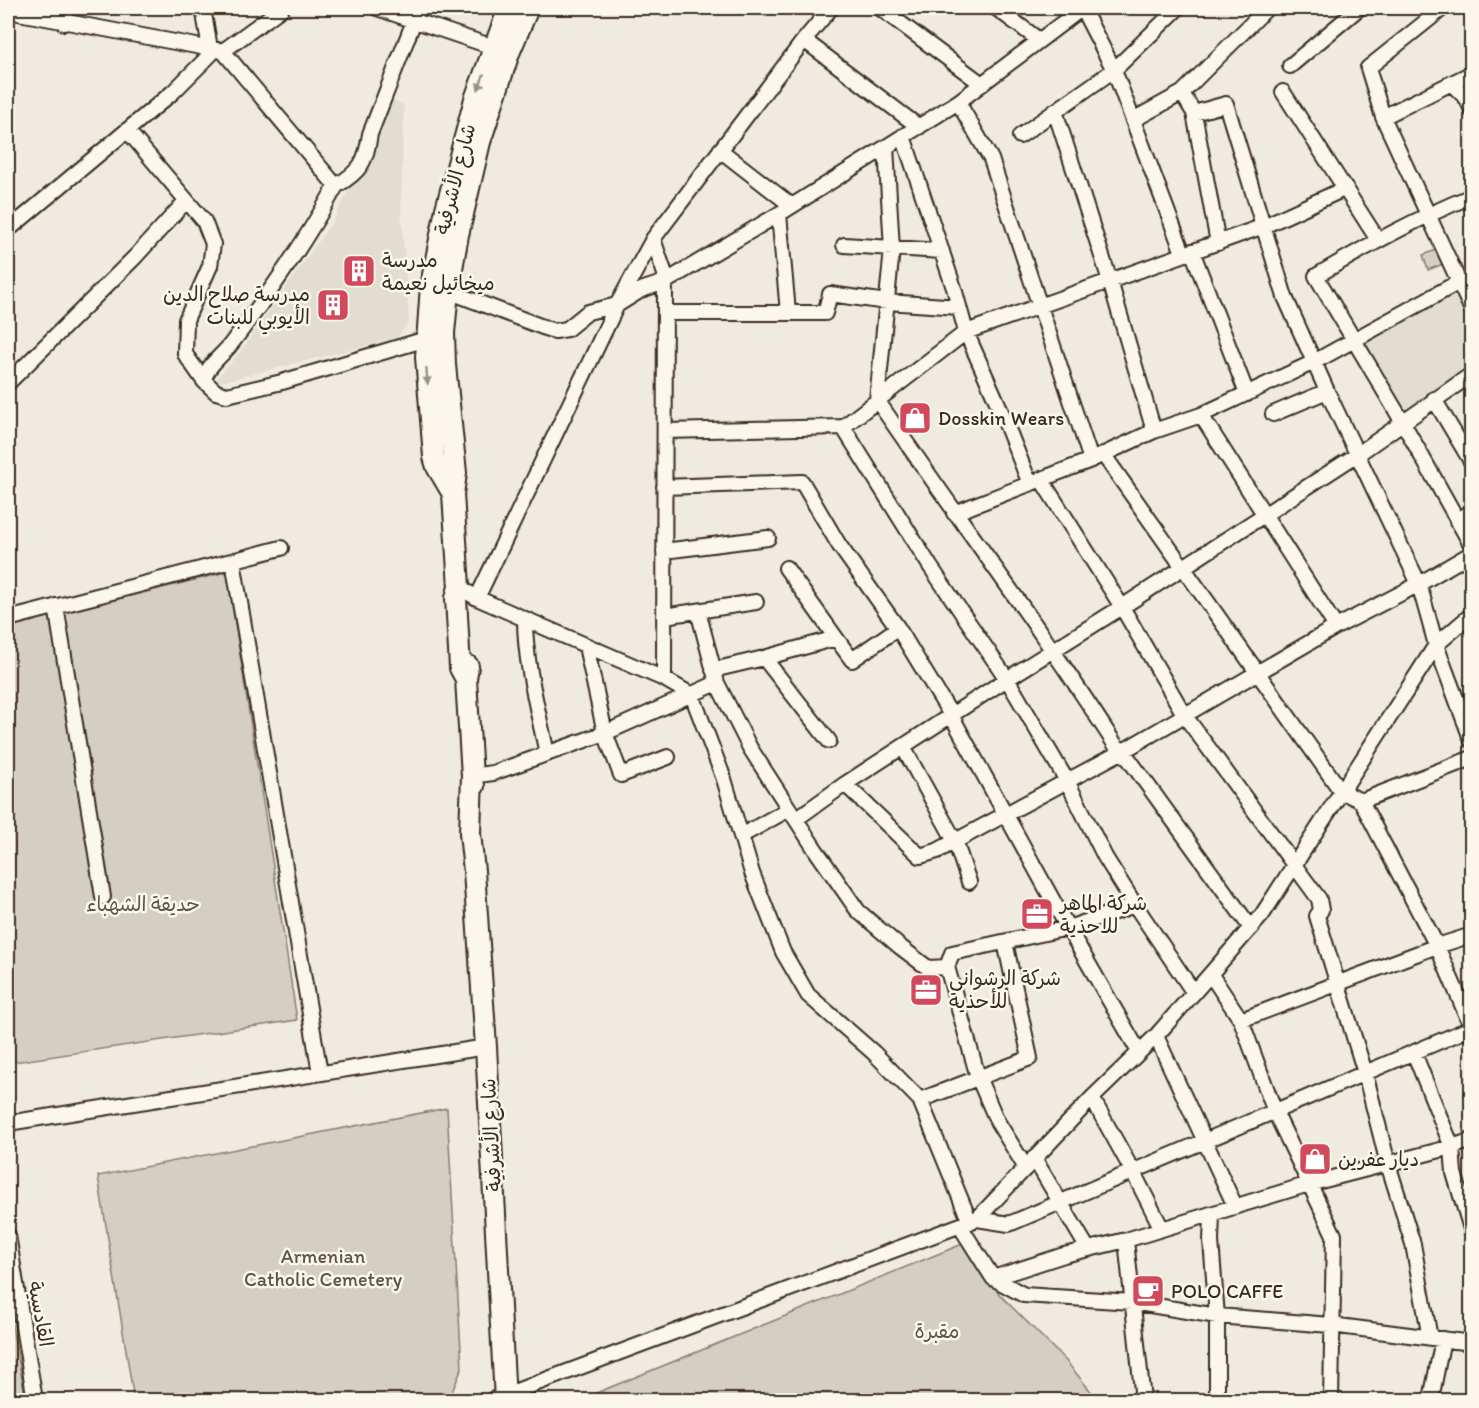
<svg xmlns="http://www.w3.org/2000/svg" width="1479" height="1408" font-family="Itim,'Playpen Sans Arabic',sans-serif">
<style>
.built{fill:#e2dcd1}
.green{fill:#d5cec3;stroke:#887c70;stroke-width:1.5}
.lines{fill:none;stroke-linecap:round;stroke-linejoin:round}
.street-casing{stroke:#3b2a1e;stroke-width:18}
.secondary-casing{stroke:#3b2a1e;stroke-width:24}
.street{stroke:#fbf7ec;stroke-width:14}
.secondary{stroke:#fbf7ec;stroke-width:20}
.oneway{fill:#9b9085}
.labels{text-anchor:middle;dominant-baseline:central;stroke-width:5;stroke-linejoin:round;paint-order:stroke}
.street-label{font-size:20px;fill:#3b2a1e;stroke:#fbf7ec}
.poi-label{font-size:20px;fill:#3b2a1e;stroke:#fbf7ec;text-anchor:start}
.park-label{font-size:20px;fill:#625347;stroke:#fbf7ec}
</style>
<rect width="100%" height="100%" fill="#f0ebe0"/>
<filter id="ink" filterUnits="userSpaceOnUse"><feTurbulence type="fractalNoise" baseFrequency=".0167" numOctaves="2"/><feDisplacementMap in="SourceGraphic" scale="12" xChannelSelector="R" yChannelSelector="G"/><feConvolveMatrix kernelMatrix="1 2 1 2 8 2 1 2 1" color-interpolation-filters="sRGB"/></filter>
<g filter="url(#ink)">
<path class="built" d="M387,98L404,105L401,206L409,322L397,338L221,382L216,379L241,351L333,221L364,158Z
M1454,292L1471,326V371L1402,421L1357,344Z"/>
<path class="green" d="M1436,250L1443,264L1428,270L1423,255Z
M227,572L297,1020L8,1063V626Z
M447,1108L462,1368L449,1399L134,1400L98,1176Z
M965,1243L1000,1295L1066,1361L1098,1400H579Z
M8,1305L26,1400H8Z"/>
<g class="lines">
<g class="street-casing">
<path id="street" d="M377,8L502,50
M880,8L982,84
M996,8L1039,40
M1082,8L1114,70L1183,253
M1443,8L1368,68L1383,117L1472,310
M8,11L223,51L336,186C305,242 270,293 231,344C222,356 206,366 204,381L216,392L227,395L282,382L433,337
M64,23L67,8
M804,40L919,127
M223,51L282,8
M1290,66L1359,8
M1452,84L1467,99L1472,110
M1283,92L1378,240
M1182,93L1194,113L1226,104L1285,297L1327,391L1419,584L1436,645L1472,741
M958,102L991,159L1091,460
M1055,111L1110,281L1154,431
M1194,113L1218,243
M1383,117L1472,73
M1133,120L1182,93L1267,8
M127,130L204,221L213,244L210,266L186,320L185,354L204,381
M903,136L954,288L966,332L998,404L1030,484
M1020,136L1114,70L1178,8
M886,147L892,249L877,400C956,516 1041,628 1116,746L1123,751L1251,928
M720,150L792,206
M336,186C361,171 366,162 370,134L419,8
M1472,196C1417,218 1367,246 1316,276L1402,421L1472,546
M779,214L788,312
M8,230L173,92L211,54L203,8
M653,239L665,274L664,679
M844,245L942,251
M1192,251L1247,394
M448,291L548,329L555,331L567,329L588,312L617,305L641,290L665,282L779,214L958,102L1081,9
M665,313H825L830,294L887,302L959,307
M8,383L135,257L186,201
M1434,399L1472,463
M1273,414L1327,391
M1201,415L1336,627
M843,427L930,566L1007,679L1067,781L1105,857L1135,905L1194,993
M665,431L843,427L966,332L1264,226L1346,188
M1103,454L1341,791L1361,801L1472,758
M1041,479L1122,607L1185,716L1319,899L1321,910L1317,916L1365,1073L1388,1164L1413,1244L1430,1338
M664,487L802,482L839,545L898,628L951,715L1068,928L1139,1052
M954,513L1091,460L1154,431L1201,415L1314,362L1459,282
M1457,521L1472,511
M664,551L768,538
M233,561L320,1073
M786,568L836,638
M459,587L477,598L525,619L664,679L692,695L724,779L752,873L783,952L808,995L874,1053L920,1100L970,1222
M477,598L617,305L653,239L804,40L831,8
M56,606L103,897
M698,611L717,683L750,748L815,849L858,911L899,946L928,968L947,967L978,1077L997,1121L1026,1168
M664,616L756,602
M8,619L281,548
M525,619C525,664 538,710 547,754
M586,646L605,733L621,775L668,757
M764,658L829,741
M713,670L764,658L836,638L852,660L898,628
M903,747L955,841L969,882
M472,776L493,773L605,733L717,683
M845,784L920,856L937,851L1123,751L1336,627L1419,584L1472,553
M1361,801L1437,946L1472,1028
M796,819L845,784L1007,679L1122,607L1358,454L1472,374
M741,836L789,809
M947,967L952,953L1068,928L1135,905
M1211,975L1241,1020L1275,1112L1334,1235L1331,1400
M1241,1020L1437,946L1472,935
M1156,1036L1235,1206
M1414,1053L1452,1147L1454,1173L1472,1232
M1092,1098L1133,1172L1162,1229
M920,1100L1030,1058L1005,942
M8,1123L486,1047
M1034,1158L1088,1249
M1212,1215L1211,1241L1217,1316V1400
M977,1219L1009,1224L1471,1028
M960,1226L993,1278L1064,1255L1126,1240L1309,1184L1452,1147L1472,1140
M8,1235L35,1400
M1126,1240L1143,1400
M993,1278L1024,1295L1132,1302L1217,1316L1331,1325L1472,1343
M1432,1394L1443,1339
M492,1400L977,1219L1092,1098L1156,1036L1262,915L1436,645L1472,614"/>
</g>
<g class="secondary-casing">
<path id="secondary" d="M453,494L437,467L434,457L426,357L431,285L446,209L475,99L509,8
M468,666L466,679L472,776L474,786
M466,679L460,668L456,598L459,587L453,494L456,473L445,365L444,333L448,291L458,235L480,142L509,53L528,8
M472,776L470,833L474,871L486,1047L505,1400"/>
</g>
<use href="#street" class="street"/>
<use href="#secondary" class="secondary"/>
</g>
<defs><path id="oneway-solid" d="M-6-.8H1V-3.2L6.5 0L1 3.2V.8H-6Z" transform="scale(1.5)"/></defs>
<g class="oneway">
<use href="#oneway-solid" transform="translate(481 82) rotate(110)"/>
<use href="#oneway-solid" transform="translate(427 376) rotate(85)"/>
</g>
</g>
<defs>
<g id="building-square" transform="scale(1.725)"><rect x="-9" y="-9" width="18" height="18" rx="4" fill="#d1495b" stroke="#fbf7ec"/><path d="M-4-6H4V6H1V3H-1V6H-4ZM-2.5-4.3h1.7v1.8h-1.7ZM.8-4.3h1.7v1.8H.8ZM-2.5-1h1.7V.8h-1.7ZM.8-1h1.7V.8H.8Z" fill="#fff"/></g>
<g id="shop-square" transform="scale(1.725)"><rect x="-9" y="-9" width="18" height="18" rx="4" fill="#d1495b" stroke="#fbf7ec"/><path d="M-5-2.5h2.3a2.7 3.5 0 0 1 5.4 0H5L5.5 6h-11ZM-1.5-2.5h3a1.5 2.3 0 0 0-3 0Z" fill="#fff"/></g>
<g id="office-square" transform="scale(1.725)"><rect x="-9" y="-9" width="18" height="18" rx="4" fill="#d1495b" stroke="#fbf7ec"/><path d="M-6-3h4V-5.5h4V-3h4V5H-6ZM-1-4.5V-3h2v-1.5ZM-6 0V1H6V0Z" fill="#fff"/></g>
<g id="cafe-square" transform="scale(1.725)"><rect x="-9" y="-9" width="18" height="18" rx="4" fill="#d1495b" stroke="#fbf7ec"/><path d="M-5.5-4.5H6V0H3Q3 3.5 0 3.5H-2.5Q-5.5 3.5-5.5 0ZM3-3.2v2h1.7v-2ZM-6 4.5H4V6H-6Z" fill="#fff"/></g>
</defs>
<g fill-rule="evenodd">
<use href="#building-square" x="359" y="271"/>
<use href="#building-square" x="333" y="305"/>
<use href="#shop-square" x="915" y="418"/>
<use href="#office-square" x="1037" y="914"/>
<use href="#office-square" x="926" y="990"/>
<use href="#shop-square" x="1315" y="1159"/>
<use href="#cafe-square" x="1148" y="1291"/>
</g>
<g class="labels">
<g class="street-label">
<text transform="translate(455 179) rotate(-76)">شارع الأشرفية</text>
<text transform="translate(491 1135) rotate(-93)">شارع الأشرفية</text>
<text transform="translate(41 1314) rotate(80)">القادسية</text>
</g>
<g class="poi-label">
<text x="382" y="260">مدرسة<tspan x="382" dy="23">ميخائيل نعيمة</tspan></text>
<text x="310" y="294" text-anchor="end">مدرسة صلاح الدين<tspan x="310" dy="23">الأيوبي للبنات</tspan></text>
<text x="938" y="418">Dosskin Wears</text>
<text x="1060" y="903">شركة الماهر<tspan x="1060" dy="23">للاحذية</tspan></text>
<text x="949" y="978">شركة الرشواني<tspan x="949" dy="23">للأحذية</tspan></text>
<text x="1338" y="1159">ديار عفرين</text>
<text x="1171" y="1291">POLO CAFFE</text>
</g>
<g class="park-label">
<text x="143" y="904">حديقة الشهباء</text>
<text x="323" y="1256">Armenian<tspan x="323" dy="23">Catholic Cemetery</tspan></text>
<text x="937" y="1331">مقبرة</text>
</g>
</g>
<rect width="1479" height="1408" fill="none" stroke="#fbf7ec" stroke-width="30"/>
<rect x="15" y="15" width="1449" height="1378" fill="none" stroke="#3b2a1e" stroke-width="2" filter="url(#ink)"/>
</svg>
